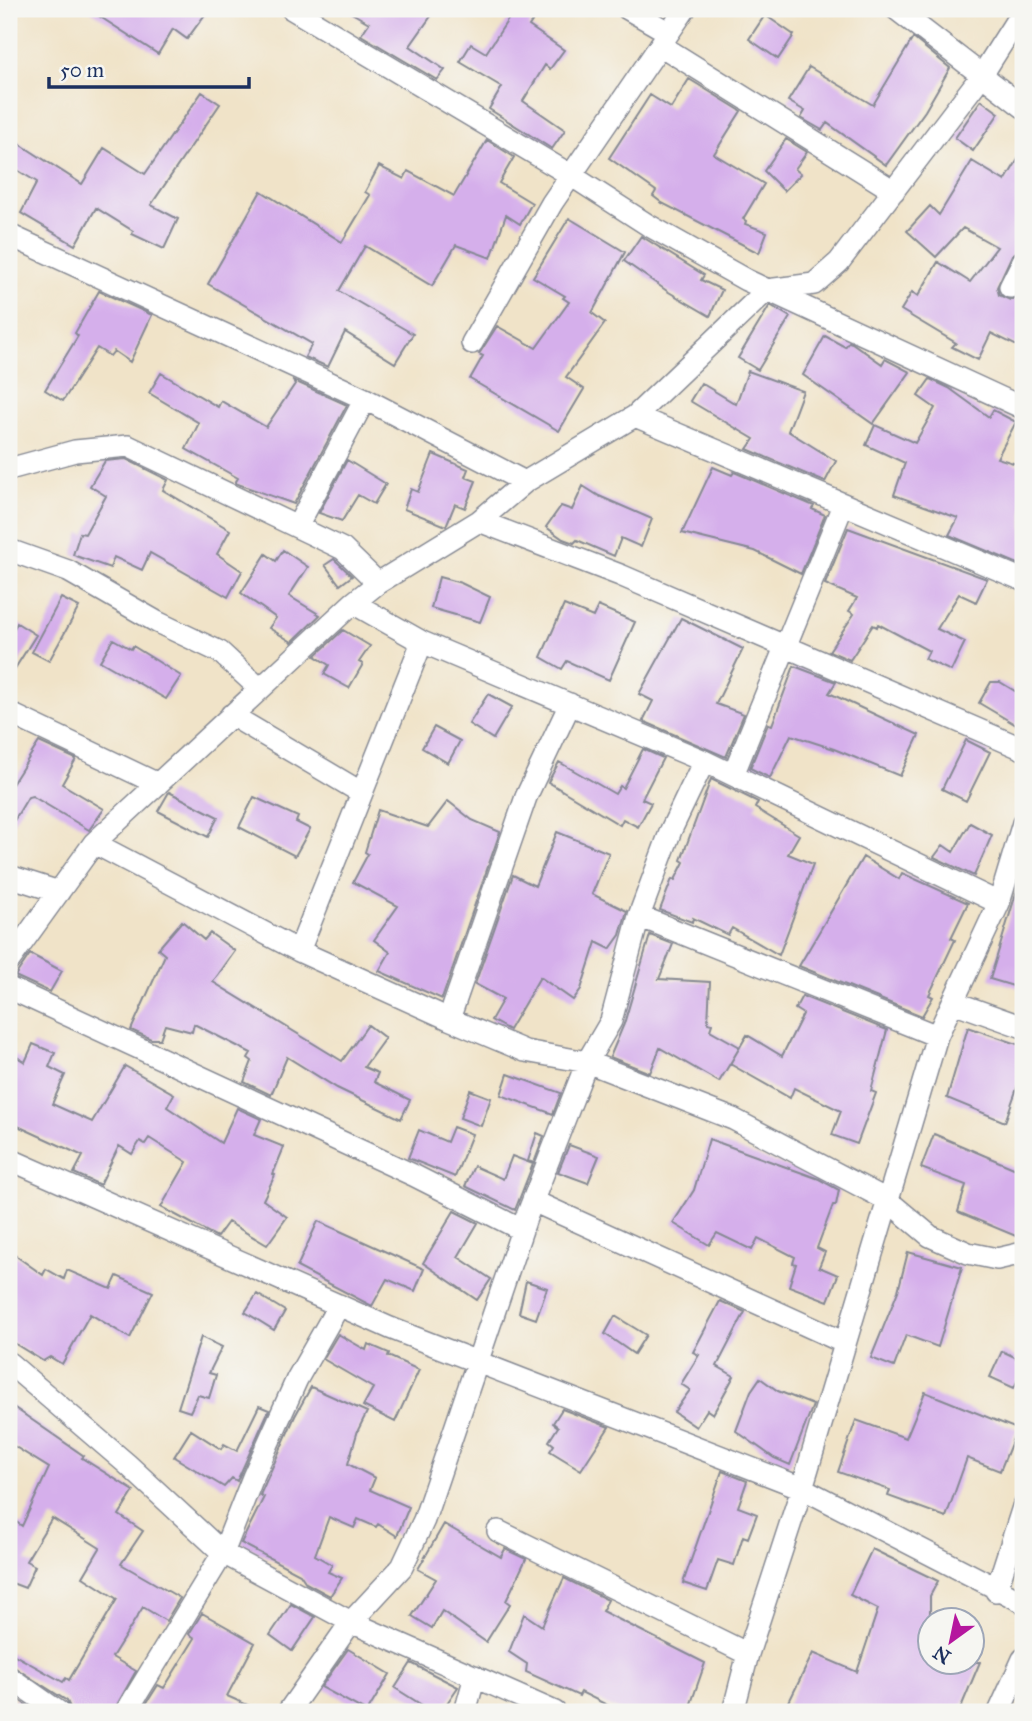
<svg xmlns="http://www.w3.org/2000/svg" width="1032" height="1721" font-family="'IM FELL Great Primer',serif">
<style>
.building{fill:#d5afeb}
.lines{fill:none;stroke-linecap:round;stroke-linejoin:round}
.street-casing{stroke:#868993;stroke-width:24}
.street{stroke:#fff;stroke-width:21}
</style>
<rect width="100%" height="100%" fill="#f6f6f2"/>
<filter id="ink" filterUnits="userSpaceOnUse"><feTurbulence type="fractalNoise" baseFrequency=".0143" numOctaves="2"/><feDisplacementMap in="SourceGraphic" scale="14" xChannelSelector="R" yChannelSelector="G"/><feConvolveMatrix kernelMatrix="1 2 1 2 8 2 1 2 1" color-interpolation-filters="sRGB"/></filter>
<filter id="wash" filterUnits="userSpaceOnUse"><feTurbulence type="fractalNoise" baseFrequency=".00686" numOctaves="4" result="noise"/><feDisplacementMap in="SourceGraphic" scale="28" xChannelSelector="R" yChannelSelector="G"/><feGaussianBlur stdDeviation="1.57" result="paint"/><feColorMatrix in="noise" values="0 0 0 0 0 0 0 0 0 0 0 0 0 0 0 0 0 1.4 0 .05"/><feComposite in="paint" operator="in"/></filter>
<g filter="url(#wash)">
<rect width="100%" height="100%" fill="#f0e3c8"/>
<g id="blocks">
<path class="building" d="M88,9H209L187,39L173,29L158,54Z
M345,9H436L410,46L445,70L437,80L361,35L369,23Z
M515,9H540L529,26L564,50L550,69L545,65L523,101L565,130L552,149L489,109L502,87L460,62L471,44L486,53Z
M765,15L794,35L778,59L749,39Z
M913,38L950,68L925,111L886,165L827,123L822,130L801,118L805,111L788,101L809,67L873,105Z
M689,79L741,111L714,154L764,184L743,219L746,221L745,224L767,232L759,253L662,203L653,196L656,191L609,158L650,95L671,108Z
M202,92L220,104L151,205L178,219L164,249L132,234L133,231L96,208L75,245L21,213L37,182L9,165V137L82,184L104,148L145,174Z
M981,100L999,113L973,151L955,138Z
M786,139L807,152L795,169L801,174L784,191L764,171Z
M487,140L514,157L499,183L532,203L520,224L506,215L491,258L456,245L432,286L365,246L339,291L413,334L395,363L345,332L328,367L305,357L312,344L208,284L261,191L342,242L370,195L365,192L379,166L404,179L408,171L454,196Z
M1023,151V248L1012,255L997,287L999,295L1010,300L1018,298L1023,290V349L991,333L978,360L952,347L956,343L901,310L912,292L918,296L938,262L970,282L997,247L963,228L936,257L907,231L930,206L939,215L972,161L1005,181Z
M569,218L625,252L592,313L605,323L566,377L584,389L559,431L470,379L483,356L479,354L497,326L536,348L569,302L563,298L565,296L533,277Z
M641,236L704,275L701,280L722,290L710,316L667,291L624,261Z
M99,291L152,315L130,362L114,351L110,356L97,348L63,401L45,390L78,336L75,333Z
M770,305L790,317L758,370L738,358Z
M825,336L845,347L849,342L852,343L882,364L885,359L910,372L873,424L803,375Z
M748,371L803,391L788,431L836,461L825,482L747,449L754,439L690,401L701,383L736,404Z
M161,373L218,407L221,401L266,427L295,384L292,380L347,405L294,504L235,483L238,478L186,449L199,423L149,393Z
M930,379L949,388L989,417L993,410L1016,422L997,458L1023,466V566L949,535L958,518L894,495L905,463L866,445L875,425L915,443L935,408L918,396Z
M433,454L468,469L465,477L476,481L465,508L455,504L446,526L404,509L411,489L418,492Z
M126,459L168,480L163,490L230,530L217,554L242,571L228,597L150,553L142,570L114,557L110,568L73,555L80,533L85,534L106,496L90,486L105,461Z
M347,460L386,484L374,504L358,495L342,521L319,513Z
M713,467L732,475L734,472L814,506L812,509L825,515L801,574L755,551L682,533Z
M583,486L599,496L652,519L641,547L621,538L614,556L577,540L574,543L563,539L546,527L561,506L572,510Z
M848,528L987,579L976,602L959,594L937,629L965,642L951,671L925,659L929,651L878,624L877,627L873,625L850,660L829,651L854,614L849,611L857,598L825,584Z
M283,550L308,567L289,596L320,615L292,642L269,628L276,618L241,593L266,554L276,561Z
M334,559L352,576L340,585L325,565Z
M439,577L461,583L490,597L480,622L431,608Z
M61,598L79,607L49,661L32,652Z
M564,605L593,617L598,606L635,622L609,680L567,661L562,669L541,657Z
M681,618L743,649L716,704L744,714L726,757L643,721L653,701L639,694Z
M17,623L36,635L9,678V637Z
M343,630L370,646L359,662L363,664L349,688L324,674L329,665L315,656Z
M113,639L131,649L133,646L181,676L166,699L100,661Z
M794,666L836,682L829,693L919,735L900,776L834,749L791,735L770,778L750,768L768,724L772,725Z
M991,682H1000L1023,696V729L979,703Z
M488,694L512,707L493,739L469,724Z
M434,727L460,741L448,763L422,748Z
M966,740L990,752L966,801L942,789Z
M39,742L76,759L62,784L104,809L89,830L32,796L28,797L9,829V789Z
M643,749L663,758L642,799L651,803L638,827L623,819L620,825L548,782L559,762L615,794L620,786L623,788Z
M711,779L758,802L755,808L799,835L788,854L813,864L779,955L732,928L728,935L693,918L692,922L660,910L672,879L675,880L684,862L681,860Z
M169,792L218,817L208,837L158,811Z
M254,797L298,817L296,822L310,829L295,856L239,827Z
M448,801L472,820L500,832L442,999L379,971L390,952L374,940L398,906L353,882L368,854L365,852L378,810L428,827Z
M970,823L992,835L974,876L934,857L943,845L953,852Z
M557,832L609,853L592,894L627,911L620,935L610,949L596,942L581,989L573,1000L540,977L509,1030L491,1020L503,999L475,984L513,875L535,886Z
M863,857L899,879L902,873L968,903L951,938L955,940L929,995L933,997L922,1016L799,966Z
M1018,887L1023,888V989L990,979Z
M182,921L204,940L210,933L235,951L213,982L342,1061L368,1025L385,1038L364,1067L378,1073L374,1082L410,1100L401,1119L337,1088L287,1057L271,1095L244,1082L252,1061L248,1058L251,1053L194,1024L192,1032L165,1025L160,1039H151L131,1030L165,955L158,949Z
M650,935L673,944L659,979L710,982L708,1023L712,1024L710,1030L740,1047L719,1082L660,1048L650,1073L610,1057L624,1024Z
M30,954L62,971L50,992L15,976Z
M802,996L887,1030L871,1091L876,1093L857,1144L832,1135L841,1111L794,1088L790,1098L730,1064L747,1035L782,1056L803,1014L795,1009Z
M968,1027L1023,1046V1071L1005,1122L947,1098Z
M33,1044L55,1053L49,1067L65,1075L52,1104L92,1122L125,1066L174,1094L167,1107L221,1143L237,1108L261,1119L254,1135L284,1147L273,1174L275,1175L263,1200L287,1217L267,1245L228,1222L217,1237L161,1207L187,1162L149,1138L145,1144L140,1141L132,1154L119,1146L100,1185L74,1173L83,1156L9,1122V1052L25,1062Z
M508,1074L561,1093L553,1114L501,1095Z
M470,1090L491,1098L481,1126L460,1118Z
M453,1127L472,1134L455,1177L408,1158L419,1130L447,1142Z
M537,1133L544,1136L534,1163L528,1161Z
M934,1134L1023,1172V1239L958,1212L966,1185L921,1168Z
M709,1139L819,1179L839,1190L836,1205H833L817,1248L825,1252L819,1267L838,1275L828,1301L789,1286L796,1264L793,1263L795,1257L758,1238L752,1250L717,1233L709,1245L673,1223L694,1190Z
M569,1145L599,1156L588,1183L558,1172Z
M512,1156L533,1164L515,1210L465,1186L474,1166L503,1179Z
M454,1211L478,1223L458,1257L491,1279L477,1300L423,1263Z
M318,1221L424,1269L415,1291L387,1279L372,1306L297,1267Z
M9,1251L43,1275L46,1269L64,1279L67,1270L111,1289L117,1276L153,1292L130,1338L90,1314L62,1364L50,1357L43,1361L9,1340Z
M908,1252L962,1267L938,1347L906,1335L894,1367L871,1358L898,1291Z
M526,1281L547,1288L536,1319L519,1313Z
M257,1294L285,1311L274,1330L245,1312Z
M720,1301L745,1312L717,1366L734,1376L713,1414L707,1410L696,1427L674,1412L690,1390L681,1384L699,1355L693,1352Z
M615,1316L646,1335L634,1354L605,1334Z
M338,1334L366,1350L368,1344L389,1353L388,1356L419,1370L395,1422L363,1406L373,1388L323,1359Z
M201,1337L222,1347L209,1373L216,1375L209,1398L198,1395L190,1412L178,1408Z
M1002,1351L1023,1361V1369L1014,1388L990,1377Z
M760,1378L778,1391L813,1405L790,1465L774,1458L736,1431L751,1391Z
M311,1387L367,1412L358,1430L348,1464L375,1478L370,1490L409,1507L397,1536L378,1524L376,1527L358,1519L354,1528L329,1517L315,1555L332,1565L328,1572L342,1578L330,1596L306,1583L300,1574L241,1543L264,1497L260,1495L295,1416Z
M925,1392L1017,1429L1000,1471L967,1458L946,1517L888,1496L890,1490L838,1472L856,1420L906,1438Z
M9,1404L84,1456L82,1458L134,1491L119,1515L143,1531L121,1564L180,1598L166,1621L143,1607L112,1657L136,1671L113,1712H72L67,1701L9,1664V1652L63,1682L66,1678L69,1680L117,1599L83,1577L100,1548L52,1518L26,1561L35,1566L25,1588L12,1583L9,1588V1517L22,1526L49,1468L9,1443Z
M259,1406L269,1410L237,1481L232,1478L224,1487L174,1457L191,1430L221,1449L224,1444L237,1451Z
M562,1409L609,1427L581,1470L550,1451L554,1445L549,1441L558,1427L553,1423Z
M722,1471L747,1481L738,1507L757,1514L748,1538L743,1536L734,1565L718,1560L707,1591L683,1583Z
M444,1524L501,1557L505,1549L526,1559L506,1601L510,1604L486,1642L442,1611L432,1628L412,1616L436,1579L418,1569Z
M872,1549L938,1581L930,1596V1662H980L959,1712H784L813,1653L857,1672L878,1609L850,1595Z
M564,1578L608,1600L602,1611L705,1663L688,1712H621L581,1692L579,1696L526,1672L527,1664L509,1652L524,1614L542,1626Z
M291,1604L315,1617L292,1651L270,1635Z
M202,1613L255,1643L227,1696L263,1712H141L158,1685L164,1688L195,1638L189,1634Z
M348,1649L390,1674L367,1712L321,1687Z
M411,1663L458,1687L441,1712H433L395,1688Z
M16,1698L36,1712H9Z"/>
</g>
</g>
<g filter="url(#ink)">
<use href="#blocks" fill-opacity="0" stroke="#868993" stroke-width="2"/>
<g class="lines">
<g class="street-casing">
<path id="street" d="M292,9L572,176L648,225L746,280L1023,408
M628,9L668,32
M896,9L1023,107
M660,45L894,191
M9,235L365,399L525,482
M1010,287L1023,261
M472,343L552,203L685,9
M635,416L1023,580
M9,469L75,451L128,446L343,549L378,583
M479,521L620,575L1023,749
M297,527L365,399
M9,550L68,571L157,622L220,652L260,689
M353,603L422,642L704,761L999,903
M9,713L158,784
M231,715L362,793
M733,775L843,505
M94,843L299,951L449,1019L525,1051L587,1062L733,1119L887,1200L930,1236L968,1253L997,1259L1023,1253
M9,876L59,892
M639,916L937,1036
M299,951L422,642
M9,961L94,843L353,603L378,583L479,521L525,482L635,416L767,290L814,284L839,262L982,75L1023,10
M9,988L413,1175L522,1230
M953,1002L1023,1027
M449,1019L526,797L570,704
M9,1159L390,1328L802,1488L1023,1602
M533,1201L845,1343
M9,1363L127,1464L223,1553L351,1622L555,1712
M498,1531L748,1654
M996,1591L1023,1507
M9,1677L59,1712
M126,1712L223,1553L253,1477L297,1379L339,1305
M288,1712L351,1622L402,1567L424,1520L526,1218L587,1062L611,1021L639,916L671,830L704,761
M465,1712L475,1676
M733,1712L748,1654L802,1488L937,1036L999,903L1023,823
M999,1712L1023,1659"/>
</g>
<use href="#street" class="street"/>
</g>
</g>
<rect width="1032" height="1721" fill="none" stroke="#f6f6f2" stroke-width="35"/>
<g transform="translate(951 1641) rotate(213)"><circle r="33" fill="#f6f6f2" stroke="#9ea6b7" stroke-width="2"/>
<path d="M0-5L12 26L0 18L-12 26Z" fill="#b5179e"/>
<text y="-10" font-size="19" font-weight="bold" text-anchor="middle" fill="#1b2f5e">N</text>
</g>
<path d="M49 77v10h200v-10" fill="none" stroke="#1b2f5e" stroke-width="3.5"/>
<text x="60" y="77" font-size="21" fill="#1b2f5e" stroke="#f6f6f2" stroke-width="5" paint-order="stroke">50 m</text>
</svg>
